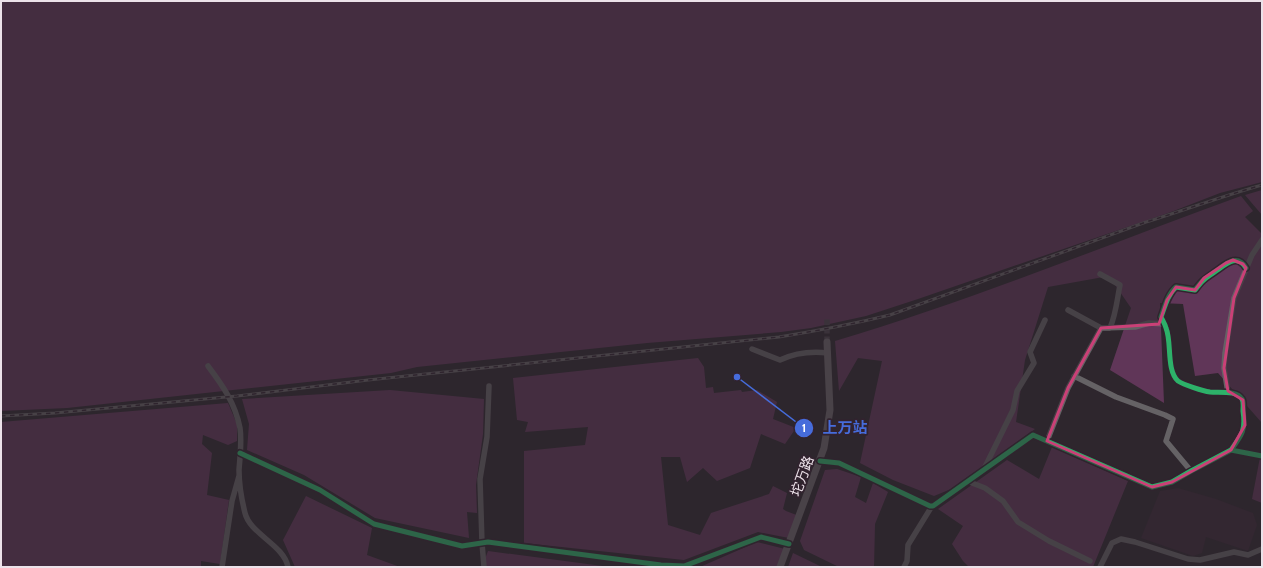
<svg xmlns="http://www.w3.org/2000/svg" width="1263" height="568" font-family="Cabin,'Noto Sans SC',sans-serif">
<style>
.built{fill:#3a2836}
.green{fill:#603658}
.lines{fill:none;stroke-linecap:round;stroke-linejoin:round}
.street-tunnel{stroke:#4a4249;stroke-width:5.5;stroke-dasharray:5.5 3;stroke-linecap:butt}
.street{stroke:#656265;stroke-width:5.5}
.secondary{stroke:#6a6468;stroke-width:7}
.rail-casing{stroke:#666265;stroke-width:3}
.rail{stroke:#32232f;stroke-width:1.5;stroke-dasharray:4.5;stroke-linecap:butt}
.cycleway-casing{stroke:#32232f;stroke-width:8}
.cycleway{stroke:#2db169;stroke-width:5}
.marked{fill:none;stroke:#ca4077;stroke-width:3;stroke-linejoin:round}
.labels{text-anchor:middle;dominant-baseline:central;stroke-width:3.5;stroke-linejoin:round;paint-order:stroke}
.street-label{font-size:14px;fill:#ece2e9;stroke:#32232f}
.leader{fill:none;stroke:#466cdb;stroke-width:1.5}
.callout-dot{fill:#466cdb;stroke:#32232f;stroke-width:1.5}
.mark-label{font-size:12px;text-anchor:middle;font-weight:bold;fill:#fff}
.callout-label{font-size:15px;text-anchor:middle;font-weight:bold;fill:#466cdb;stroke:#32232f;stroke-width:3.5;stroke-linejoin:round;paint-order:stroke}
</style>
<rect width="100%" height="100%" fill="#2e262d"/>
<path class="built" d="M1178,488L1216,499L1253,513L1257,525L1248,551L1206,537L1202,553L1193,556L1141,538L1160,491Z"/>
<path class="green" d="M1,1H1262V182L1220,193L1171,212L918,299L866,316L811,328L781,332L647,343L417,367L391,373L67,408L1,411Z
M1262,190V215L1245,195Z
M1241,196L1253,211L1245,217L1262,234V423L1218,373L1195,376L1183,304L1160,303L1164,403L1110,370L1131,308L1109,276L1048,287L1025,360L1016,422L1035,429L951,489L934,496L893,480L860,463L882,361L858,358L839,391L835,341C973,300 1106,245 1241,196Z
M698,358L704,367L706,388L713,387L714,393L741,390L742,392L757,390L777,402L773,419L796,428L785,444L761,434L750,468L717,481L703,468L687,482L680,457H661L668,525L700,535L711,513L769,494L773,486L787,493L783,509L786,511L799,516L789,538L758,532L684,560L524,543V451L585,445L588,427L525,432L528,422L517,420L513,378Z
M390,390L484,399L483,434L476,485L477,513L467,512L469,538L375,518L304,475L247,450L249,424L242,399Z
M228,403L237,424V441L228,445L203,435L202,444L212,453L207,495L229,500L220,564L201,561V567H1V422Z
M1052,447L1128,481L1093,567H969L963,561L952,544L963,526L938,509L1007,460L1039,479Z
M1262,447V503L1252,499Z
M837,469L861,477L855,497L866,503L873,483L888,492L875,524L874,567H839L804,550L800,541L825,470Z
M306,496L372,528L367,555L400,567H295L283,540Z
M757,542L785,549L778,567H700Z
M488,551L610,567H482Z
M793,553L822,567H788Z"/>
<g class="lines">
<path class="street-tunnel" d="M827,342V319"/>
<path class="street" d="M1100,274L1120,285C1117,300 1116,314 1110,328
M1068,310L1101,328L1135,327L1149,323L1164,324
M752,349L780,360C795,353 811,351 828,353
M208,366C223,386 235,403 240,428C242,441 240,457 239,470C239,483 242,501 245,513C250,534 284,545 288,567
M1074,376L1116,397L1165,415L1173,419L1166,441L1191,471
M1228,393L1224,368L1225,353L1234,298L1252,255L1262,240
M1047,441L1068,388L1101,328
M1231,450C1242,435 1246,430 1243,411C1243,407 1244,402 1242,399C1237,390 1219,393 1210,392C1203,391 1184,385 1178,381C1166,370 1172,342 1166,328C1165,324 1163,321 1161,317C1165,306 1168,294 1176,287L1195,290C1204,278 1205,279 1216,271C1226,264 1237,253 1246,268
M240,453L320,490L374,524L462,546L488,542L661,565L684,566L761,537L789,544
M820,461L839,463L930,506H933L1033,435L1152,487L1172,482L1191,471L1231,450L1262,456
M984,469L1013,410L1017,391L1034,363L1030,352L1045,320
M967,481L985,488L1003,501L1018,522L1049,541L1090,561
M222,567L232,501L239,476
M484,567L482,543L480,479L487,437L489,386
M904,567L907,561L908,545L932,506
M1100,567L1112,543L1121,539L1135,542L1188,559L1200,560L1234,552L1248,555L1262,549"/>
<path class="secondary" d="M780,567L824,448L830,410L827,342"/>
<g class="rail-casing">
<path id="rail" d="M1,416L55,413L237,396L368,380L779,337C816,331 853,324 890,315L1146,222C1185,210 1223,196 1262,185"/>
</g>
<use href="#rail" class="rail"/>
<g class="cycleway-casing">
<path id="cycleway" d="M1231,450C1242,435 1246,430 1243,411C1243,407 1244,402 1242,399C1237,390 1219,393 1210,392C1203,391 1184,385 1178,381C1166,370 1172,342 1166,328C1165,324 1163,321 1161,317C1165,306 1168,294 1176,287L1195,290C1204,278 1205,279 1216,271C1226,264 1237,253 1246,268
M240,453L320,490L374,524L462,546L488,542L661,565L684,566L761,537L789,544
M820,461L839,463L930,506H933L1033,435L1152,487L1172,482L1191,471L1231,450L1262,456"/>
</g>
<use href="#cycleway" class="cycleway"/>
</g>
<path d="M0 0H1263V568H0ZM1233,260L1243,264L1246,268L1234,298L1224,368L1228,391L1243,400L1245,425L1231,450L1172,482L1152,487L1047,441L1068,388L1101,328L1159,324L1167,300L1176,287L1195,290L1204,278L1226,263Z" fill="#2e262d" fill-opacity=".55" fill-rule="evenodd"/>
<path class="marked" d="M1233,260L1243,264L1246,268L1234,298L1224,368L1228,391L1243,400L1245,425L1231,450L1172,482L1152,487L1047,441L1068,388L1101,328L1159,324L1167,300L1176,287L1195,290L1204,278L1226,263Z"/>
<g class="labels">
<g class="street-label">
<text transform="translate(802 476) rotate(-70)">坨万路</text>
</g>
</g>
<path class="leader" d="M737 377L804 428"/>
<g class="callout-dot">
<circle cx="737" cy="377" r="4"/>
<circle cx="804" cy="428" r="10"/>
</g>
<g class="mark-label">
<text x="804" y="432">1</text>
</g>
<g class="callout-label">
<text x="845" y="433">上万站</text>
</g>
<rect width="1263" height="568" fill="none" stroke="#ece2e9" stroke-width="4"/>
</svg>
